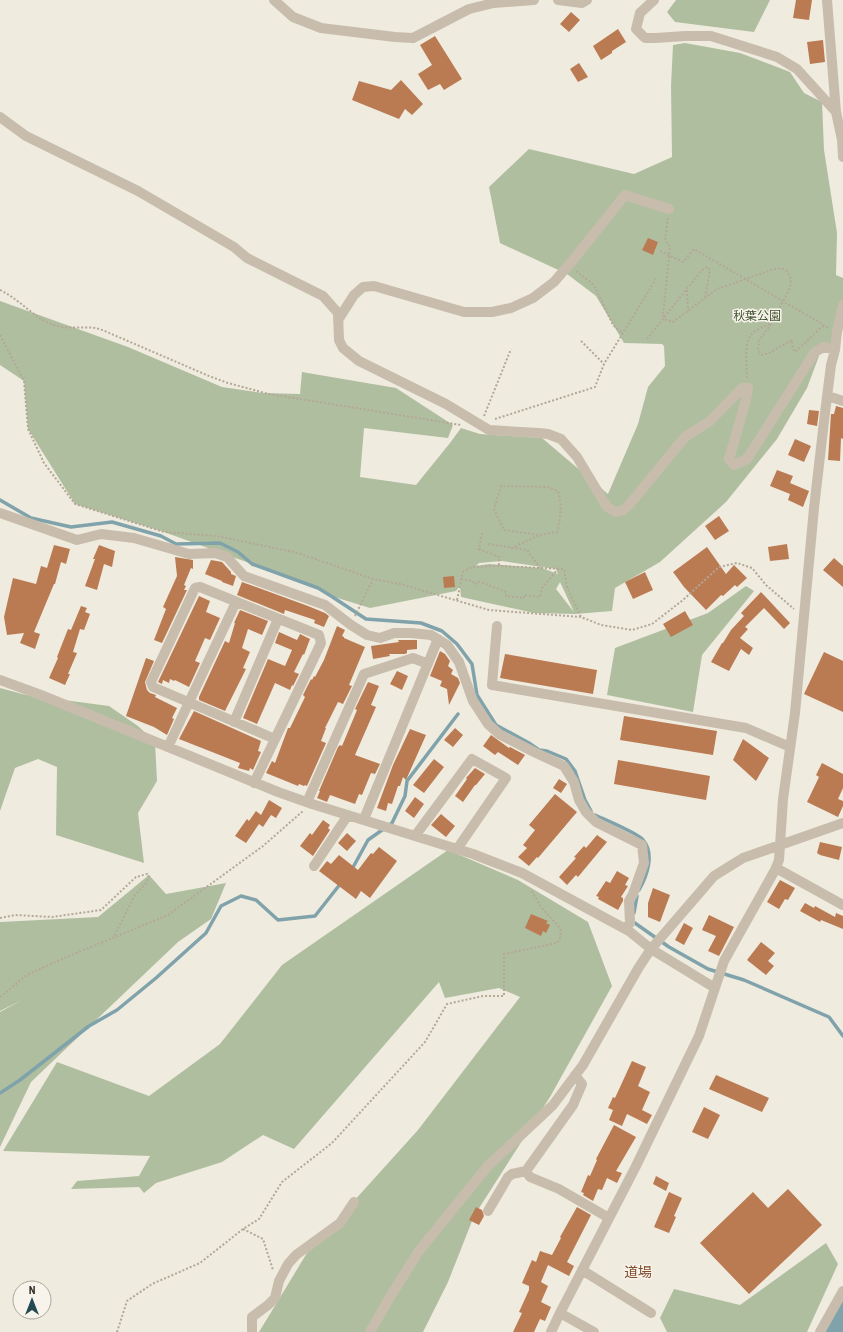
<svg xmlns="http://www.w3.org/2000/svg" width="843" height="1332" font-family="'Roboto Condensed','Noto Sans JP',sans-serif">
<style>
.green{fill:#b0bea0;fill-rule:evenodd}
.water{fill:#80a3ab}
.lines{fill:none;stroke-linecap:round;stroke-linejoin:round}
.stream{stroke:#80a3ab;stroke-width:3.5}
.building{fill:#ba7b53}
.path{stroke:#b3a796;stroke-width:2;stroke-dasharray:2 2;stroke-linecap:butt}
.minor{stroke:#c8bdac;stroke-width:10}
.labels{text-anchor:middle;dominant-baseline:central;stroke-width:3;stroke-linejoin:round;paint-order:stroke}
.park-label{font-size:12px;fill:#415230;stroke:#f8f4eb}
.quarter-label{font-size:14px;fill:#7e4b2b;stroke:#f8f4eb}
</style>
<rect width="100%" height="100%" fill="#f0ebdf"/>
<path class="green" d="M676,0H770L754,32L675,22L667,12Z
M685,43L740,53L790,72L804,93L822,102L824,150L837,233L836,275L843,278V305L835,350L822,348L807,388L777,439L726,502L660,562L615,588L612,611L575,614L534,613L461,597L460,586L456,591L370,608L331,596L318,588L164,532L75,504L28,429L24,381L0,365V301L128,347L222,387L263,393L300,394L302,372L396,388L453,425L448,438L364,428L360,477L416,485L450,443L461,428L480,434L542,438L608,494L638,424L648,387L665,366L664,346L662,344L624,343L596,296L567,274L500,243L489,187L529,149L634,174L672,157L671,86L673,45ZM502,561L556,569L558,574L542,568L489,564L476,566L479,563ZM560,582L574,612L556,589Z
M746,586L754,591L702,655L693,712L607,695L615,648L708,613Z
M0,688L26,695L109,706L138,726L155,742L157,781L138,813L144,863L56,835L57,767L38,759L15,768L0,811Z
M448,850L518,880L588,922L612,986L550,1097L474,1216L448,1282L423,1332H259L307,1253L418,1130L520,997L499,988L445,998L439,982L294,1149L263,1135L222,1162L156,1183L144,1193L139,1187L71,1189L77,1181L139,1176L150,1156L3,1151L57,1062L149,1096L220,1044L282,965Z
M149,875L166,894L226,883L211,919L178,942L31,1082L0,1147V1012L22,1000L0,1011V922L98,917Z
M826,1243L838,1264L807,1332H667L660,1318L674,1289L740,1305Z"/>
<path class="water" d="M843,1291V1332H820Z"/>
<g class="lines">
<path class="stream" d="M0,500L31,518L71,527L112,522L161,536L176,544L220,543L238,552L252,564L318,588L331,596L366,619L421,623L442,631L457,644L472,664L477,695L496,725L529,743L539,750L547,751L566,759L575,771L585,800L591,811
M595,815C605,820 638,833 643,840C655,854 647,876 639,890
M351,871L368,840L392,823L405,796L407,781L458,714
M634,913L637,896
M633,919L632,921L669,947L708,969L744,980L829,1017L843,1036
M0,1093L20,1080L89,1026L117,1010L156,978L206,933L221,906L241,896L256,900L278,920L315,916L341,883"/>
</g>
<path class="building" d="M796,0H812L809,20L793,18Z
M571,12L580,20L569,32L560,24Z
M618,29L626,42L612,51V53L601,60L593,46Z
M435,36L462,79L444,90L440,84L428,90L418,74L432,65L420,45Z
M823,40L825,62L810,64L807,42Z
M579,63L588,77L578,82L570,69Z
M401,80L423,104L412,115L405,109L399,119L352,100L359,81L391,90Z
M648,238L658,242L653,255L642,250Z
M836,406L843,408V439L841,438L840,461L828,460L831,414H834Z
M809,410L819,411L817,426L807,424Z
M795,439L811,446L804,462L788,455Z
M777,470L793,476L790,483L809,491L803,507L788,500L790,494L770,486Z
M719,516L729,531L715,540L705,526Z
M787,544L789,559L770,561L768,547Z
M54,545L70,549L66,564L61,562L55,584H54L34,632L40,634L35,649L20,643L24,633L7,635L4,617L13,578L36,584L41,566L47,568Z
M99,545L115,551L112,567L104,564L97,590L85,586L95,559H93Z
M707,547L726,574L734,565L747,578L737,587L735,585L723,596L721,595L706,610L684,587L673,572Z
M175,557L193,560V569L191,568L184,585L186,586L184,590H187L162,643L154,640L166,609L163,607L177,576Z
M834,558L843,566V587L823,570Z
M211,560L222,562L231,572V574L236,576L233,586L222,582V581L205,574Z
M645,572L653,590L633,599L625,582Z
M454,576L455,587L444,588L443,577Z
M242,582L308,606L325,613L329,616L324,627L314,623L315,620L285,610L284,614L237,595Z
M761,592L790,623L784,629L764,608L745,627L748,629L740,638L753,648L749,655L741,649L729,671L711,662L722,643H723L731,630L744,616L741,613Z
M199,596L210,601L206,612L220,618L210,640L205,638L195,661L200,663L189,687L175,680L174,681L170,679L169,683L163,680L162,684L158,682Z
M81,606L87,608L85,612L90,614L84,630L80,629L73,652L77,653L68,674H70L65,685L49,678L58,658L57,657L68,629L71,630Z
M240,610L268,621L262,635L248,629L242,648L250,652L243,668L246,669L225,711L199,700V697L225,641L229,643L235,623H234Z
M685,611L693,625L671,637L663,624Z
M337,626L345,630L342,636L344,637V638L365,647L349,685L352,686L343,704L338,702L325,728H326L321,741L326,743L307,786L305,785L304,786L299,784L298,786L266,773L272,761L275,763L288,728H290L305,697L303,695L311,679L312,680L314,676L315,677L324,660Z
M279,632L297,640L300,634L310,639L304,655L303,654L294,672L299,674L293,686L292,685L290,690L275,683L257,724L243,718L268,659L285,666L292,650L275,643Z
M398,640H417V649L407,650V653L405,654H389L390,656L373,659L371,646L399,642Z
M440,651L445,654L450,661L448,666L453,670L451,674L458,678L460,683L449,705L447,689L440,686L442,681L430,676Z
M824,652L843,661V712L804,694Z
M505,654L597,670L593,694L500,678Z
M146,658L154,661L145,682L147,690L150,693L156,695L155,697L177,708L172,718L174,719L167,735L154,727L126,716Z
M397,671L408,676L402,690L390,684Z
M368,682L379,686L371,705L376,707L355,755L380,764L375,774L371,773L362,795L359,794L355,804L330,795L327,802L317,798L320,791H319L338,747L340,745L342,746L357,710L355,709Z
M194,711L261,741L258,751L261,752L253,770L250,768L249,771L238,768L240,763L179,739Z
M624,716L717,731L713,755L620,740Z
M455,728L463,735L453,747L444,740Z
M410,729L426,735L406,780L403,777L400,786H398L392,804L388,803L386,811L377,808L393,765Z
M491,735L509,748L510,747L525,755L518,765L498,752L495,755L483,746Z
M743,739L769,758L756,781L733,760Z
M434,759L444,767L424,793L413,785Z
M618,760L710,776L706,800L614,784Z
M822,763L843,774V788L838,799L843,801V806L838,817L807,802L819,777L816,775Z
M475,768L485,774L476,785H475L463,802L455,796L467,779L466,778Z
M559,779L567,784L561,793L553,788Z
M555,794L577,812L538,858L537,857L529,866L518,857L527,848L523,845L535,830L529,825Z
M415,797L424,804L414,818L405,811Z
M269,800L282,808L276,818L271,815L263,827L259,824L246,843L235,836L247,819L249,821L256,811L261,815Z
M441,814L455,826L446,837L431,825Z
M323,820L330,825L328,828L330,830L313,856L300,846L310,833L312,835Z
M347,833L356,841L347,851L338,843Z
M597,835L607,842L578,877L576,875L567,885L559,877L576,858L574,857L584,846L586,848Z
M820,842L842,847L839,860L820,855L817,853Z
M379,847L397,861L370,898L361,891L356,899L319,871L327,861L331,864L339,855L358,870L371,853L373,854Z
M617,871L629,878L625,885L628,886L621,897L623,898V901L618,910L598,899L599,897L596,896L606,881L610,883Z
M780,880L795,888L788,900L785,899L779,909L767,902Z
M653,888L670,895L660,922L648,917V903Z
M805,903L814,908L815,906L835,917L836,913L843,916V929L821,920L820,922L800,911Z
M531,914L548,921L546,923L550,925L546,933L543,931L541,936L525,928Z
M709,915L734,927L719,956L708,951L716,936L702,930Z
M684,923L693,928L684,945L675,940Z
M761,942L775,953L768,961L774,966L766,975L747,960Z
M632,1061L646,1067L638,1086L650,1092L642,1110L652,1115L647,1124L627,1114L622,1126L609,1120L613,1110L608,1108L613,1097L615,1098Z
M716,1075L769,1098L762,1112L709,1089Z
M704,1107L720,1115L708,1139L692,1132Z
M614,1125L636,1137L616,1171L622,1173L617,1183L607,1178L602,1190L598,1189L593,1201L583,1195L584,1193L581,1192L588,1175L590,1176L597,1160L596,1159Z
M656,1176L669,1183L666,1191L653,1184Z
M788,1189L822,1225L749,1294L700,1243L753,1192L768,1208Z
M669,1192L682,1198L674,1216L676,1217L669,1233L654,1227Z
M476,1207L482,1210L484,1216L479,1225L469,1220Z
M577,1207L591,1215L567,1262L574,1266L569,1276L548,1265L541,1282L548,1286L541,1302L551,1307L545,1321L540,1319L534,1332H513L522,1313L519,1312L529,1290V1286L522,1283L532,1260L536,1262L540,1251L552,1255L561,1238L560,1237Z"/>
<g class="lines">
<path class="path" d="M668,218L665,240L670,247L663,316L666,320L673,322L717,289L774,269L781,268L787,271L791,279L790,288L770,326L759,340L758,350L762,355L769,353L792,340L793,349L795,352L824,325
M660,251L683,262L694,249L829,328
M576,271L594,285L613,325L622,333
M0,290C19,299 32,316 51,324C65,330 81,326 95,328C99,329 103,330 107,332L209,376L228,383L269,394L461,425
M687,290L688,311
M0,335L24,381L28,429L44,463L75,504L164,532L217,536L298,553L373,579L400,584L489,610L581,617L601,625L632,630L652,624L683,600L719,567L737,563L752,568L766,585L794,609
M647,339L701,271L707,267L710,270L705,298
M581,341L604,364
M747,378C747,364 742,340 755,331C760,328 765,326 770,324
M484,416L511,349
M495,419L595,387L604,364L656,279
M482,533L479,549L499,557V566
M488,544L527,550L540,568
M511,548L540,535L557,532C561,518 562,505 558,491L548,487L501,486L494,509L504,530L540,535
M461,579L472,581L476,584L478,581L506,592V596L524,598V595L540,597L542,588L558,569
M457,600L463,572L472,567L499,566L564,569L567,587L581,617
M355,616L373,579
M0,918L15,915L52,917L101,910L136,877L147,874L149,875L147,882L135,895L113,938
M0,997L27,975L62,959L168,915L263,846L303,811
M243,1229L263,1239L273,1270
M117,1332L127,1301L152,1284L200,1263L243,1229L259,1219L282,1182L332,1143L425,1042L447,1004L483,996H504V954L557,943L561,936L560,928L541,907L531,890"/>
<path class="minor" d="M274,0L293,17L321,28L395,37L413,38L469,9L494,3L534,0
M558,0L582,3L587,0
M654,0L640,13L636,29L645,38H656L685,36H711L777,57L797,69L836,112
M827,0L836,112L842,140L843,157
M0,117L26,136L138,191L234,247L247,258L323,296L338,313L339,340L343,348L359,361L446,404L489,430L539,433L548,434L561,439L577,457L607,507L616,512L623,510L629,505L685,437L710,421L742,388H748L746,400L729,459L734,465L747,459L815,352L824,347L835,350
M338,320L354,295L363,287L374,286L464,312H492L511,308L533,298L554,282L573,260L625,195L669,209
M828,396L843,401
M0,513L77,540L101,534L134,538L189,554L215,553L227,557L244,576L325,605L351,625L367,635L380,638L394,633H411L431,635L447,645L459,662L473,701L488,724L499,734L534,752L564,766L574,782L579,800L586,812L596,822L642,845L644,863L633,894L629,901L630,923L625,929
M497,626L492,685L746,728L790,747
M0,680L41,695L278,792L312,804L473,854L522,873L629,931L651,949L715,988
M234,722L278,619
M168,747L236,602
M254,783L321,643L319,635L200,587L195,588L151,682L153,687L275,739
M307,802L364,674L413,658L428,664
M364,819L438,639
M415,836L472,759L506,778L457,849
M314,866L348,815
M776,868L843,905
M575,1075L582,1084L573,1105L526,1171L530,1177L559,1189L609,1218
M488,1211L508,1177L512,1174L526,1171
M582,1270L651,1313
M560,1313L594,1332
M252,1332V1317L268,1305L275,1298L279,1281L288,1264L296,1255L340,1223L354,1202
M370,1332L390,1297L419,1251L487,1167L553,1105L583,1065L639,967L651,949L714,876L743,858L843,823
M551,1332L560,1313L635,1168L699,1036L724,961L775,870L779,860L783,799L795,713L814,508L825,413L831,365L835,350L837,332L843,305
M820,1332L843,1291"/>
</g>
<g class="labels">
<g class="park-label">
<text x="757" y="316">秋葉公園</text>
</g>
<g class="quarter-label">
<text x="638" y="1272">道場</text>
</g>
</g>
<g transform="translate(32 1300)"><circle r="19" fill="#f8f4eb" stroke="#aaa69e"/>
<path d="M0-3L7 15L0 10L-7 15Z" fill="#234a54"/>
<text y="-6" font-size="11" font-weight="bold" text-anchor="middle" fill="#36302a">N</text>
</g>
</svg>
